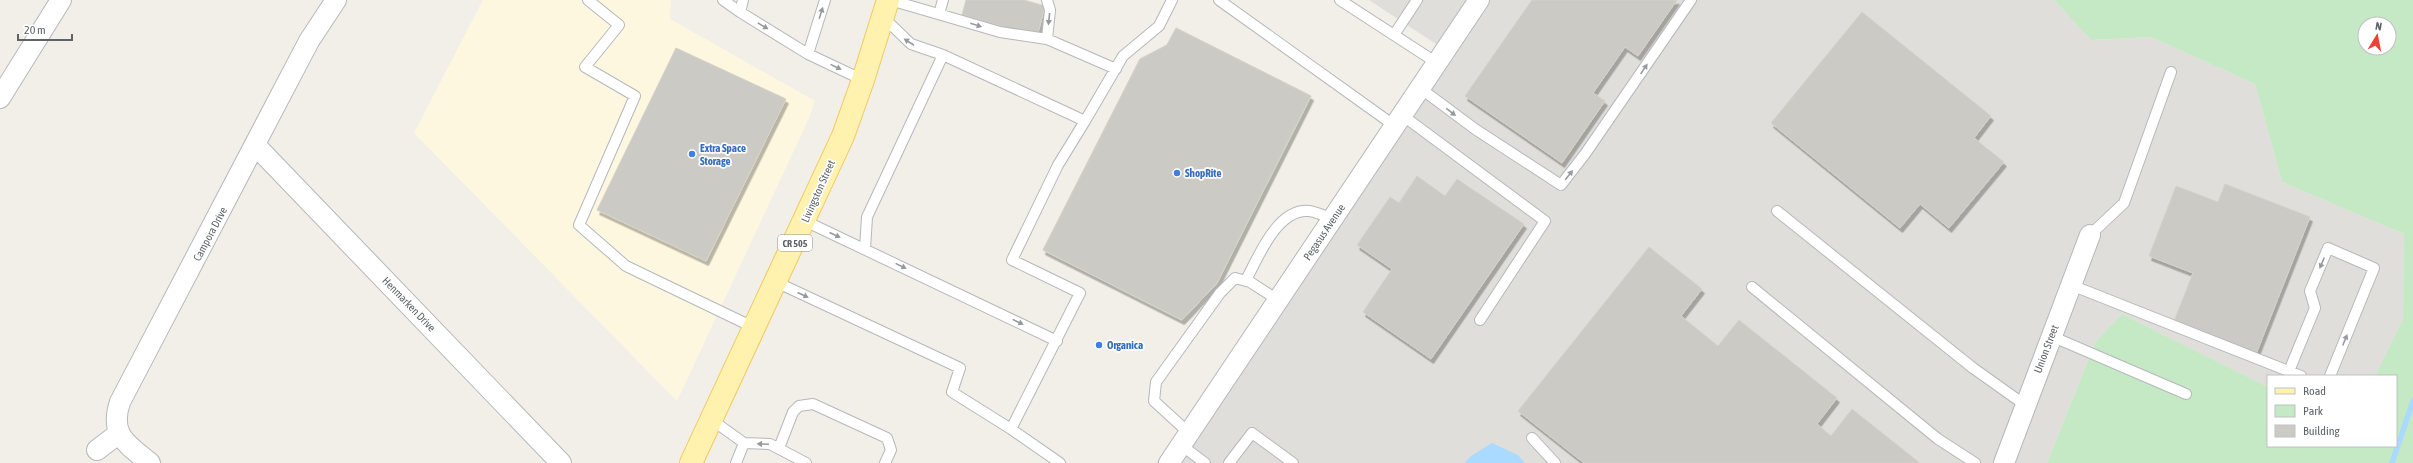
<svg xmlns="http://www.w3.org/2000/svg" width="2413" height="463" font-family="'Asap Condensed',sans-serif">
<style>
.commercial{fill:#fef7e0}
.industrial{fill:#e0deda}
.green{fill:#c5e8c5;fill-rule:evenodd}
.water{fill:#aadaff}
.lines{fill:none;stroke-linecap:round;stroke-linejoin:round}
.stream{stroke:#aadaff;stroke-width:5.5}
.building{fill:#cccac5;stroke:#d6d1c6;filter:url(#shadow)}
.service-casing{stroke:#b5b8bc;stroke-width:12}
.minor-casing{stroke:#b5b8bc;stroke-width:22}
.primary-casing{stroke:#f2c960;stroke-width:24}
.service{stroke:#fff;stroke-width:10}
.minor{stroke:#fff;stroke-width:20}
.primary{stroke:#fff2af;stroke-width:22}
.oneway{fill:#979a9d}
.shop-dot{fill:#3f7fe0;stroke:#fff;stroke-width:1.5}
.labels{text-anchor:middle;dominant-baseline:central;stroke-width:3.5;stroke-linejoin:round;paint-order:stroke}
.shield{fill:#fff;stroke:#8f9295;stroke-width:1}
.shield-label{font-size:10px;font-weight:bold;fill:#5f6368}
.shop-label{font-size:11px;font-weight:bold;fill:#366cbe;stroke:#fff;text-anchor:start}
.street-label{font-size:11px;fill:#5f6368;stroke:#fff}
</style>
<defs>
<filter id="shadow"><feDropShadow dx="2.5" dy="4.5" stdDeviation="0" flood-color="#0004"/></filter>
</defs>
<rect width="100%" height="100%" fill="#f1efe8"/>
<path class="commercial" d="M483,0H671L670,19L815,101L809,118L677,401L414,133Z"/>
<path class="industrial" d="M1369,0H2054L2091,40L2151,37L2255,84L2282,182L2404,234L2403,319L2375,376H2268V387L2122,314L2096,341L2047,463H1156L1442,48Z"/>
<path class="green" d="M2054,0H2413V463H2047L2096,341L2122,314L2268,387V446H2396V376H2375L2403,319L2404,234L2282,182L2255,84L2151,37L2091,40ZM2365,24H2389V48H2365Z"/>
<path class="water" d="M1492,443L1518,455L1525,463H1465L1471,456Z"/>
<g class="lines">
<path class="stream" d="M2392,463L2413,401"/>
</g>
<path class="building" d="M966,0H1024L1045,6L1037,36L962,15Z
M1532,0H1677L1638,56L1625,47L1593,93L1605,101L1562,163L1465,96Z
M1862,12L1991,116L1974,138L2004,162L1949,228L1920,204L1900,228L1771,123Z
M1176,28L1311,96L1217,283L1182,320L1043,250L1140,59L1167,45Z
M1176,28L1311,96L1217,283L1182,320L1043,250L1140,59L1167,45Z
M676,48L786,99L706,261L597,210Z
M1417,176L1445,196L1457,179L1524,224L1431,359L1363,312L1392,269L1357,245L1390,197L1399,203Z
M2225,184L2310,217L2256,354L2174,321L2193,273L2149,256L2176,186L2218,202Z
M1649,247L1702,289L1681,316L1718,346L1739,320L1837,398L1817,424L1831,436L1852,409L1920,463H1584L1518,411Z"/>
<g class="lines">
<g class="service-casing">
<path id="service" d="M588,0L619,25L585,67L635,96L579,225L626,266L755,328
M723,0L740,12
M743,0L740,12L808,54L863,80
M890,0L1000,32L1047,39L1116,69
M1219,0L1395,126
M1340,0L1437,63
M939,14L943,0
M883,17L911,44L943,55L1085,121L1058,165L1012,260L1080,293L1011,429
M1394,35L1417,0
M1047,39L1050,10L1047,0
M808,54L825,0
M1420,88L1475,129L1561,185L1585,154L1691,0
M1402,115L1545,221L1480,320
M1085,121L1123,56L1159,26L1172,0
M1777,211L1973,368L2025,405
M805,221L1057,341
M2090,235L2124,203L2171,72
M865,249L867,217L943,55
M1246,280C1258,258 1277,208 1309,211C1317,212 1325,216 1333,219
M776,282L960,368L952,392L1011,429L1060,463
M2071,285L2301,376
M1752,287L1938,439L1975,463
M2051,336L2186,394
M2289,371L2315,308L2310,291L2328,248L2374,268L2330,376
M712,420L744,443L770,444L806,463
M1189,433L1154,401L1156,382L1220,293L1235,278L1250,282L1278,300
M1532,438L1555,463
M1181,445L1205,463
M779,448L793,412L799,406L813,404L887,438L891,450L885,463
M736,463L744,443
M1229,463L1252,433L1293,463"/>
</g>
<g class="minor-casing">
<path id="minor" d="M0,98L61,0
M256,146L561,463
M97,450L118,434
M150,463C127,444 109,435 120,402L309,41L336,0
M1169,463L1479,0
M2004,463L2090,235"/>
</g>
<g class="primary-casing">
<path id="primary" d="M691,463L843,136L863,80L888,0"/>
</g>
<use href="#service" class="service"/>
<use href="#minor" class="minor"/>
<use href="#primary" class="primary"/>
</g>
<defs><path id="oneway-solid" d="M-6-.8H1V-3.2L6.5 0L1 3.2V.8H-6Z"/></defs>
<g class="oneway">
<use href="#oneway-solid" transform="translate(821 13) rotate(-72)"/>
<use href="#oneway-solid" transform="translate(1049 19) rotate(96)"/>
<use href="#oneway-solid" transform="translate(976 25) rotate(17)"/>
<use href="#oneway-solid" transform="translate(763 26) rotate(31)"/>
<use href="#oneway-solid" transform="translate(909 42) rotate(-147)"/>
<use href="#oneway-solid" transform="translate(836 67) rotate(26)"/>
<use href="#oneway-solid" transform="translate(1644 69) rotate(-56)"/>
<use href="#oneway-solid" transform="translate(1451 112) rotate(37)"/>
<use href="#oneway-solid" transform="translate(1569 175) rotate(-51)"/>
<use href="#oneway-solid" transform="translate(835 235) rotate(25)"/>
<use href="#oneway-solid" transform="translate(2322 263) rotate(113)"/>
<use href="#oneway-solid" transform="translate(901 266) rotate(26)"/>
<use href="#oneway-solid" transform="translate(803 295) rotate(25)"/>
<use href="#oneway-solid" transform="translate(1018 322) rotate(26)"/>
<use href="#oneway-solid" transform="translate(2345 340) rotate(-68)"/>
<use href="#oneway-solid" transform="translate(763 444) rotate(-178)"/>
</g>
<g class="shop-dot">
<circle cx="692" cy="154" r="4"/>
<circle cx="1177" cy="173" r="4"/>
<circle cx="1099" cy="345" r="4"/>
</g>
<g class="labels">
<rect class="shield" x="778" y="235" width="34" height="16" rx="3"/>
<g class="shield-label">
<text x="795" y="243">CR 505</text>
</g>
<g class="shop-label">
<text x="700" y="148">Extra Space<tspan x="700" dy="13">Storage</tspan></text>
<text x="1185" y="173">ShopRite</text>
<text x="1107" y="345">Organica</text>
</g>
<g class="street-label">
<text transform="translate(818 191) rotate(-66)">Livingston Street</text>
<text transform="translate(1324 232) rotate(-56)">Pegasus Avenue</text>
<text transform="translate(210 234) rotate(-62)">Campora Drive</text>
<text transform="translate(409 304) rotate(46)">Henmarken Drive</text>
<text transform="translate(2046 349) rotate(-69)">Union Street</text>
</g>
</g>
<rect x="2267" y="375" width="130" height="72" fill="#ffffff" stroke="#bfc1c3"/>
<rect x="2275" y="388" width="20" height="6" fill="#fff2af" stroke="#bfc1c3"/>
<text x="2303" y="395" font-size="12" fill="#5f6368">Road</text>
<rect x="2275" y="405" width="20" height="12" fill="#c5e8c5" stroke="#bfc1c3"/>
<text x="2303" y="415" font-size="12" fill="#5f6368">Park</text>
<rect x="2275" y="425" width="20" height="12" fill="#cccac5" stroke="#bfc1c3"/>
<text x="2303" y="435" font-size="12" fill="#5f6368">Building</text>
<g transform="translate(2377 36) rotate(10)"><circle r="19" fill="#ffffff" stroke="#bfc1c3"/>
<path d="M0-3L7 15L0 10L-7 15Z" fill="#ea4335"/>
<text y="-6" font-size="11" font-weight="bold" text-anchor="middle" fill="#5f6368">N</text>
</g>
<path d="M18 34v6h54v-6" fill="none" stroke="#5f6368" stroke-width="2"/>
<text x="24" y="34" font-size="12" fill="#5f6368" stroke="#ffffff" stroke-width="3" paint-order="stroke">20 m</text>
</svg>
